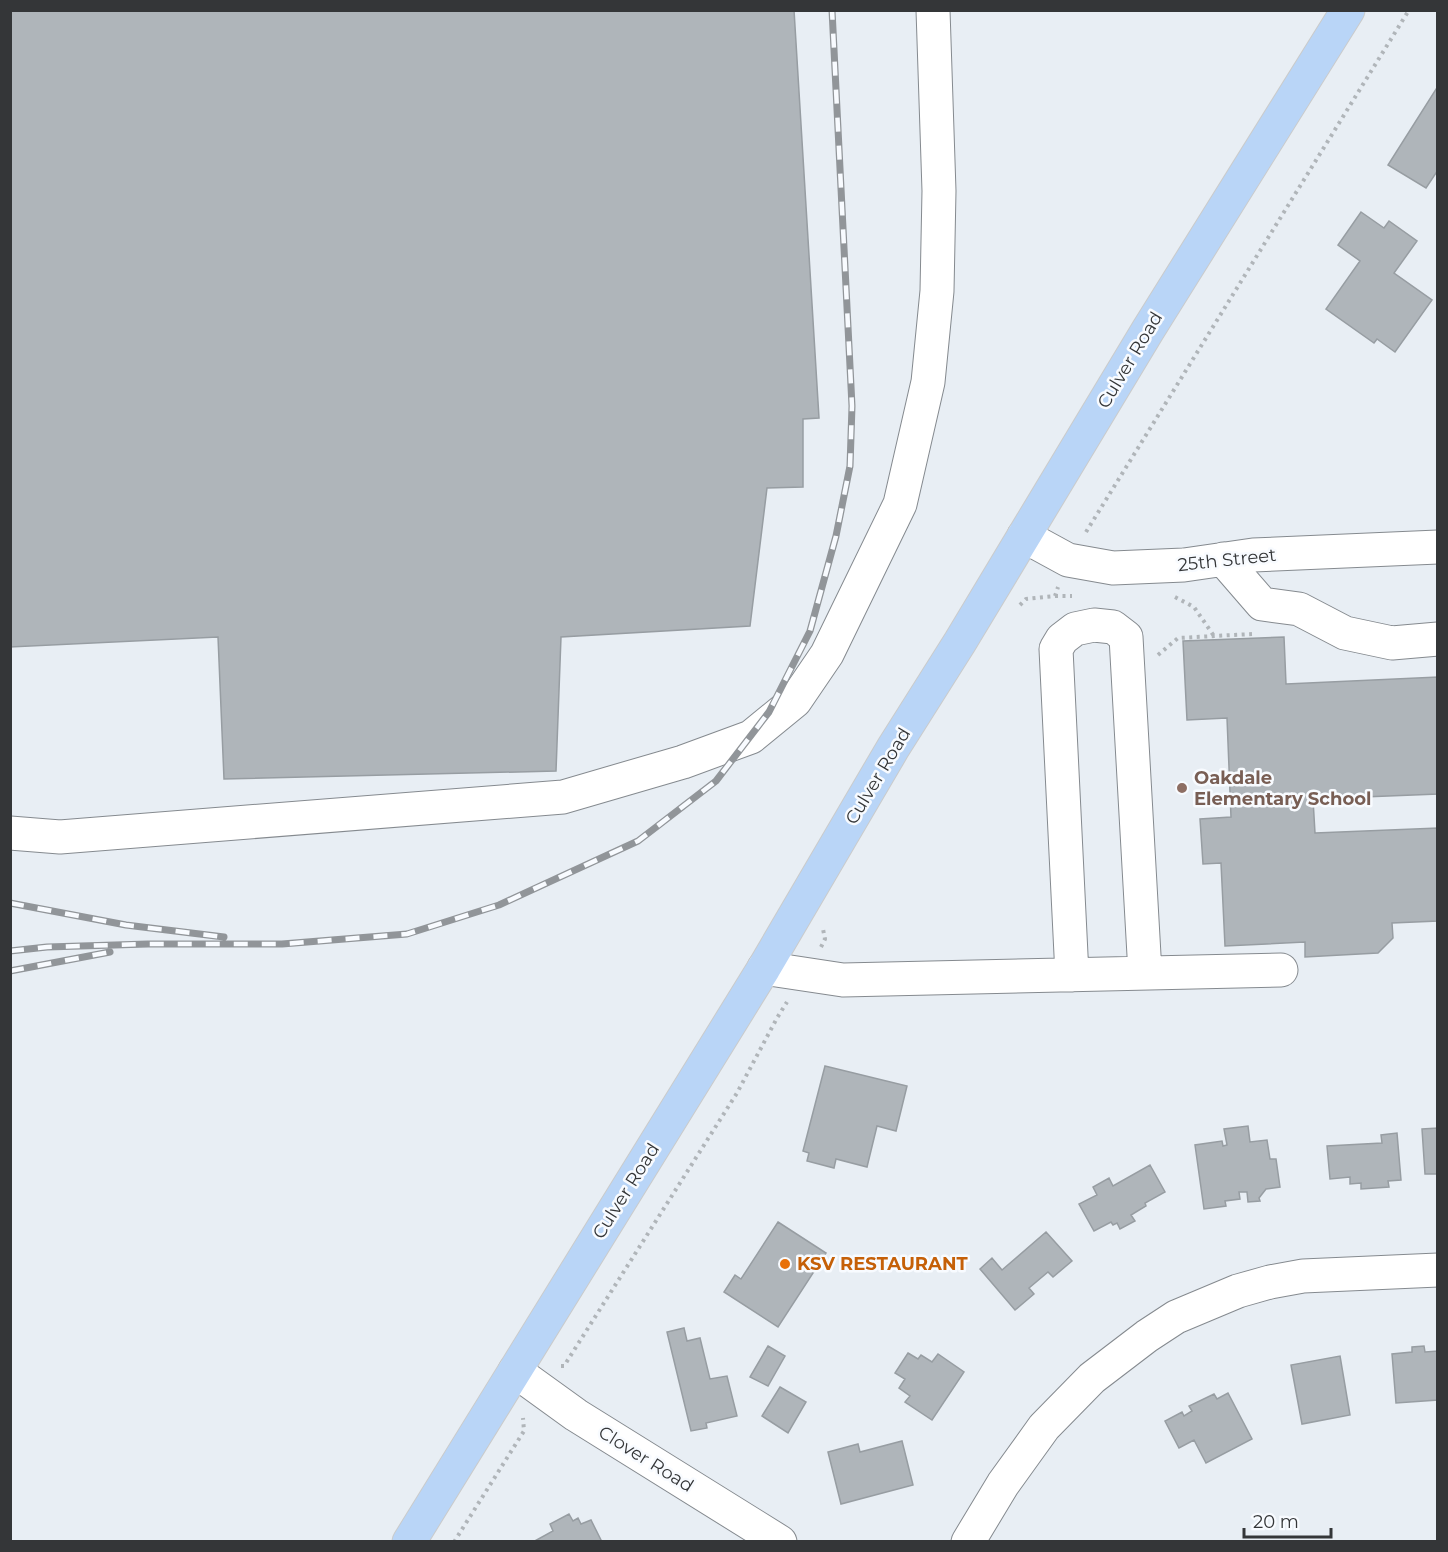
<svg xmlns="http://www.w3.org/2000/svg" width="1448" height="1552" font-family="Montserrat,sans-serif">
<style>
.building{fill:#afb5ba;stroke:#979da2;stroke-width:1.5}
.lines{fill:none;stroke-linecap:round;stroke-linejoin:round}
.minor-casing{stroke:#858a8f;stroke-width:35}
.major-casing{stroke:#cacbcb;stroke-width:35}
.path{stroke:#b0b5b9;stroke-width:4;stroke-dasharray:3 4.5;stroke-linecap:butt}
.minor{stroke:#fff;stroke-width:33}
.major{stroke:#b9d5f7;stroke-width:33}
.rail-casing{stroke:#919599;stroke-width:7}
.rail{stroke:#f8fbff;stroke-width:4.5;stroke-dasharray:14;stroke-linecap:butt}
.education-dot{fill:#8d6e63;stroke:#f8fbff;stroke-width:2}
.food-dot{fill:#e8710a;stroke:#f8fbff;stroke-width:2}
.labels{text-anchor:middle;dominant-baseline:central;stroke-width:5;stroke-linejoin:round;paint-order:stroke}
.street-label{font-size:18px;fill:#343638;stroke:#f8fbff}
.education-label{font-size:18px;font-weight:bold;fill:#785e54;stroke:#f8fbff;text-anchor:start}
.food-label{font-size:18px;font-weight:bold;fill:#c56008;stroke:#f8fbff;text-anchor:start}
</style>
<rect width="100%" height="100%" fill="#e8eef4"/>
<path class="building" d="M10,10H794L819,418L803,419V487L767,488L750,626L561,637L556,771L224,779L218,637L10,647Z
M1438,86V170L1426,188L1388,165Z
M1361,212L1384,228L1389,221L1417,241L1394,273L1432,300L1395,352L1377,339L1374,343L1326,309L1360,261L1338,245Z
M1284,637L1286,684L1438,677V794L1313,799L1315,833L1438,828V921L1392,923L1393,938L1378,953L1305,957V942L1225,946L1221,863L1203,864L1200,819L1231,817L1227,718L1187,720L1183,641Z
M825,1066L907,1086L896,1131L877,1126L867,1167L836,1159L834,1168L807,1161L809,1153L803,1151Z
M1248,1126L1250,1142L1267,1140L1270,1159H1276L1280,1187L1266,1189L1259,1198L1260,1201L1248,1202L1247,1192H1239L1240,1199L1225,1201L1226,1206L1204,1209L1195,1145L1222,1141L1223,1146L1227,1145L1224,1129Z
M1438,1128V1174H1425L1422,1129Z
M1397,1133L1401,1180L1388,1181L1389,1187L1361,1189V1183L1350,1184V1177L1330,1179L1327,1146L1382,1143L1381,1135Z
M1150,1165L1165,1192L1145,1203L1146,1206L1131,1215L1135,1221L1120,1229L1117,1223L1113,1225L1111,1222L1094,1231L1079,1204L1097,1195L1093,1187L1109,1178L1113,1186Z
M778,1222L826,1253L778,1327L724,1292L735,1275L741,1279Z
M1046,1232L1072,1261L1053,1277L1048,1272L1029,1288L1034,1294L1015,1310L980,1269L992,1258L1002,1270Z
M684,1328L687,1341L700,1338L710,1379L727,1376L737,1416L706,1423L707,1428L691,1431L667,1332Z
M768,1346L785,1356L768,1386L750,1377Z
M1424,1346L1425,1352L1438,1351V1400L1396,1403L1392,1354L1412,1352V1347Z
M908,1353L918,1359L921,1355L932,1362L938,1354L964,1372L932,1420L905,1402L910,1396L899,1388L905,1379L895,1373Z
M1340,1356L1350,1415L1302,1424L1291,1365Z
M780,1387L806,1402L788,1433L762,1416Z
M1228,1393L1252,1439L1206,1463L1194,1440L1179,1448L1165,1421L1182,1412L1184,1416L1192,1411L1189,1406L1214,1394L1217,1399Z
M902,1441L913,1485L841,1504L828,1452L858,1444L860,1452Z
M569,1514L573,1521L578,1518L581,1524L591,1520L602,1542H533L553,1531L550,1524Z"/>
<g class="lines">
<g class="minor-casing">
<path id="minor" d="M1024,536L1068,560L1113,568L1184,565L1253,555L1438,547
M1223,559L1262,604L1299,609L1345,633L1392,643L1438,639
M10,833L60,837L563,797L683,762L751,737L795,701L827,654L900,504L928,382L937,291L939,191L933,10
M764,968L843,980L1281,970
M1072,975L1056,649L1062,639L1075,629L1094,625L1113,627L1126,637L1145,973
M515,1371L576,1415L780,1542
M968,1542L1003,1484L1044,1427L1092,1378L1147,1336L1176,1317L1238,1291L1270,1282L1303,1276L1438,1270"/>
</g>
<g class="major-casing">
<path id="major" d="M409,1542L764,968L893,748L960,642L1148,330L1348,10"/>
</g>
<path class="path" d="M1086,532L1409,10
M1055,596H1072
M1175,597L1194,607L1214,636
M1020,605L1026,599L1055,596L1058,587
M1158,655L1178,638L1252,634
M821,947L825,939L823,929
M561,1366H564L737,1093L777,1018L787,1002
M454,1542L524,1431L523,1418"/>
<use href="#minor" class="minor"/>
<use href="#major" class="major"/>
<g class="rail-casing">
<path id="rail" d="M10,903L126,925L224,937
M10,951L47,947L148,944H282L407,934L499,905L638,841L716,781L769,712L810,631L836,536L850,466L852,406L832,10
M10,971L110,952"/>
</g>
<use href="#rail" class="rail"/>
</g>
<circle class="education-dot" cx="1182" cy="788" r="6"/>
<circle class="food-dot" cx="785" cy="1264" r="6"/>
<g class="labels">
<g class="street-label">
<text transform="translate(1130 360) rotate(-59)">Culver Road</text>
<text transform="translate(1227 560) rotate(-6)">25th Street</text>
<text transform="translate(878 776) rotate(-59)">Culver Road</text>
<text transform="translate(626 1191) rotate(-58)">Culver Road</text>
<text transform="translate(646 1459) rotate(32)">Clover Road</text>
</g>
<g class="education-label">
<text x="1194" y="778">Oakdale<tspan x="1194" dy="21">Elementary School</tspan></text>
</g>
<g class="food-label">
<text x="797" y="1264">KSV RESTAURANT</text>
</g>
</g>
<rect width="1448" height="1552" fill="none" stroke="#343638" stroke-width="24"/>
<path d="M1244 1528v9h87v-9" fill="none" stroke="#343638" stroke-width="3"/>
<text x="1253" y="1528" font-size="18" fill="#343638" stroke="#f8fbff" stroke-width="4.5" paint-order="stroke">20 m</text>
</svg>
